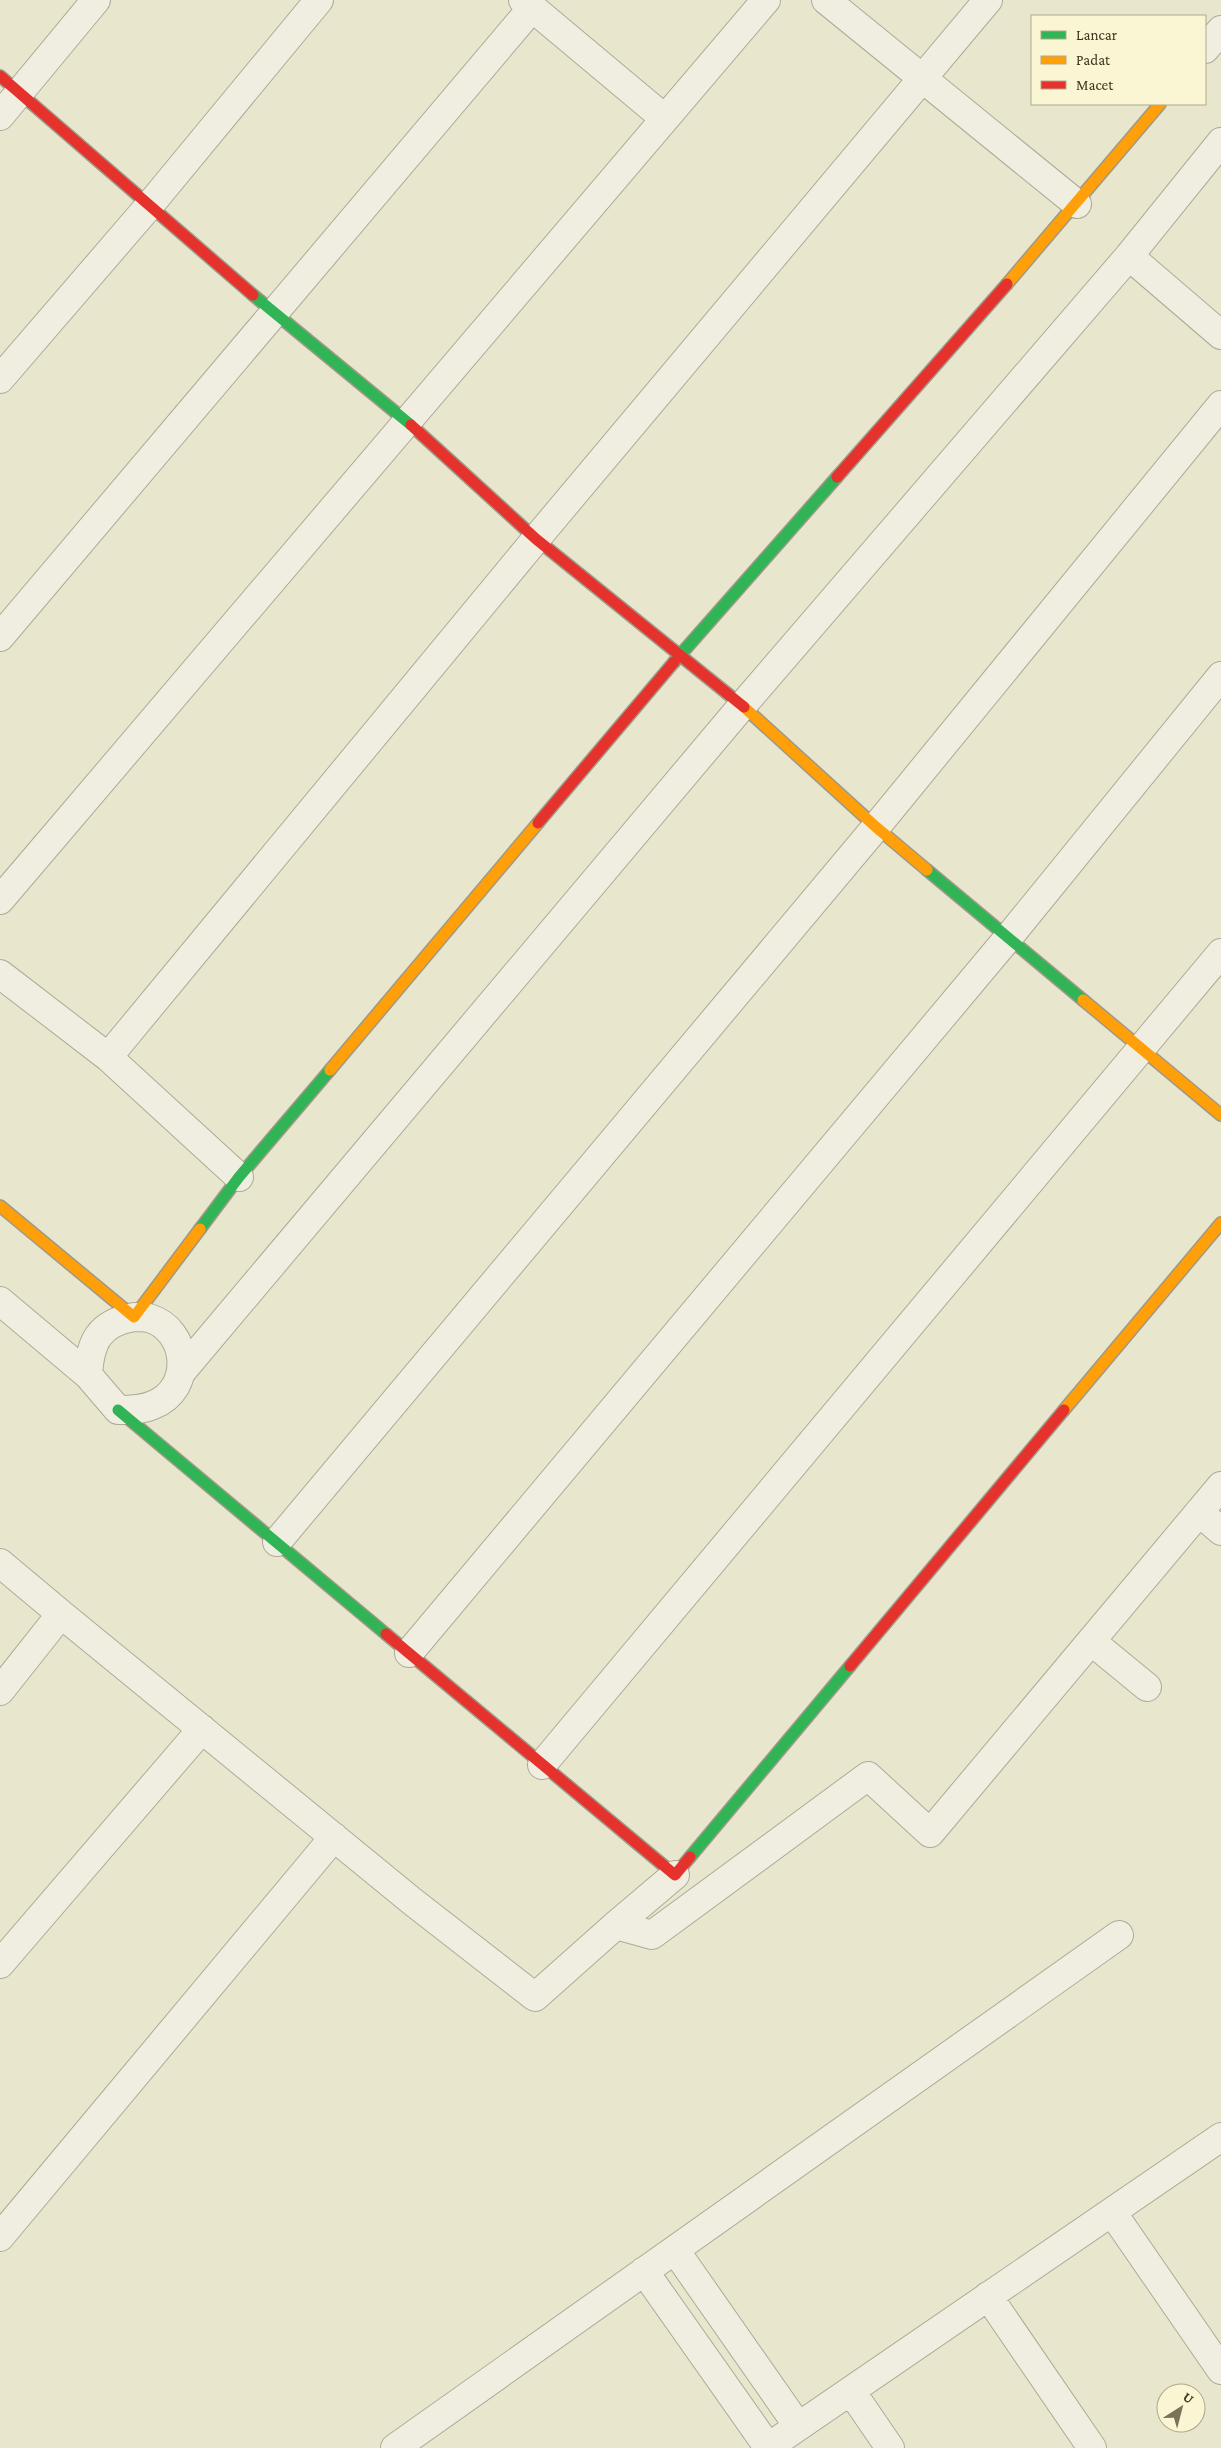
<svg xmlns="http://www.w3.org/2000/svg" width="1221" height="2448" font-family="'Crimson Pro',serif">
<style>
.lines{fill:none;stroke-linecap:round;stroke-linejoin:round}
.street-casing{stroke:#aeaa97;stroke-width:30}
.fast-casing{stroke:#9e9987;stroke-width:14}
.slow-casing{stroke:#9e9987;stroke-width:14}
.jam-casing{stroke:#9e9987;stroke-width:14}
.street{stroke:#f0eee1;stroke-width:28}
.fast{stroke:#30b455;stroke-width:11}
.slow{stroke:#ff9f0a;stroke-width:11}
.jam{stroke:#e5322d;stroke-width:11}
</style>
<rect width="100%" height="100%" fill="#e9e6ce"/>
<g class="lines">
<g class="street-casing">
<path id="street" d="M523,0L664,118
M826,0L1077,204
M1205,49L1221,30
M0,116L96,0
M1129,256L1221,335
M0,379L149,206L319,0
M0,637L532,8
M0,900L766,0
M0,974L108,1057L239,1177
M108,1057L536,539L988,0
M0,1301L88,1375
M134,1317C139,1317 144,1317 149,1318C189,1330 194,1389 153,1405C142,1410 130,1410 118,1410L88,1375C90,1342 99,1323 134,1317Z
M183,1370L742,706L1129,256L1221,142
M1199,1512L1221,1531
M277,1542L876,827L1221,405
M0,1563L61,1614L0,1691
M61,1614L413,1902L535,1997L616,1925L652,1935L868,1776L930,1833L1221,1486
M1091,1641L1147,1687
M409,1653L1008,938L1221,676
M542,1765L1221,953
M616,1925L675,1875
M0,1964L202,1729
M1112,2212L1221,2370
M0,2237L334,1837
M675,2250L798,2426
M644,2271L768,2447
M988,2296L1092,2448
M851,2391L890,2448
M395,2448L1119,1935
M767,2448L1221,2137"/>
</g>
<g class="fast-casing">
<path id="fast" d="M253,295L411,425
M674,662L837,477
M927,870L1083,1000
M200,1229L239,1177L330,1070
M118,1410L386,1634
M690,1857L850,1666"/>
</g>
<g class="slow-casing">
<path id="slow" d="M1007,284L1160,104
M744,707L876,827L927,870
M1083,1000L1221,1115
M330,1070L538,823
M0,1206L134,1317L200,1229
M1064,1410L1221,1223"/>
</g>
<g class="jam-casing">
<path id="jam" d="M0,76L253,295
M411,425L536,539L744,707
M837,477L1007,284
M538,823L674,662
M386,1634L675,1875L690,1857
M850,1666L1064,1410"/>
</g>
<use href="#street" class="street"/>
<use href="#fast" class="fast"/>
<use href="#slow" class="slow"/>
<use href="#jam" class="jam"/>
</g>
<rect x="1031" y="15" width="175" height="90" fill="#faf6d4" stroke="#afa88b"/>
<rect x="1041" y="31" width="25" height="8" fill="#30b455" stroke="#afa88b"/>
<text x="1076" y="40" font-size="15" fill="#3f341d">Lancar</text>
<rect x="1041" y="56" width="25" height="8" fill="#ff9f0a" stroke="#afa88b"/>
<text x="1076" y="65" font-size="15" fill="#3f341d">Padat</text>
<rect x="1041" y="81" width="25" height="8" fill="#e5322d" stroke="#afa88b"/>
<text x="1076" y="90" font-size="15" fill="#3f341d">Macet</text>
<g transform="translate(1181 2408) rotate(36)"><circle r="24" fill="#faf6d4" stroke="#afa88b"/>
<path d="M0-4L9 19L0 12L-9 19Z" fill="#7a725b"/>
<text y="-8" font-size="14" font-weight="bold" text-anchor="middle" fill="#3f341d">U</text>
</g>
</svg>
